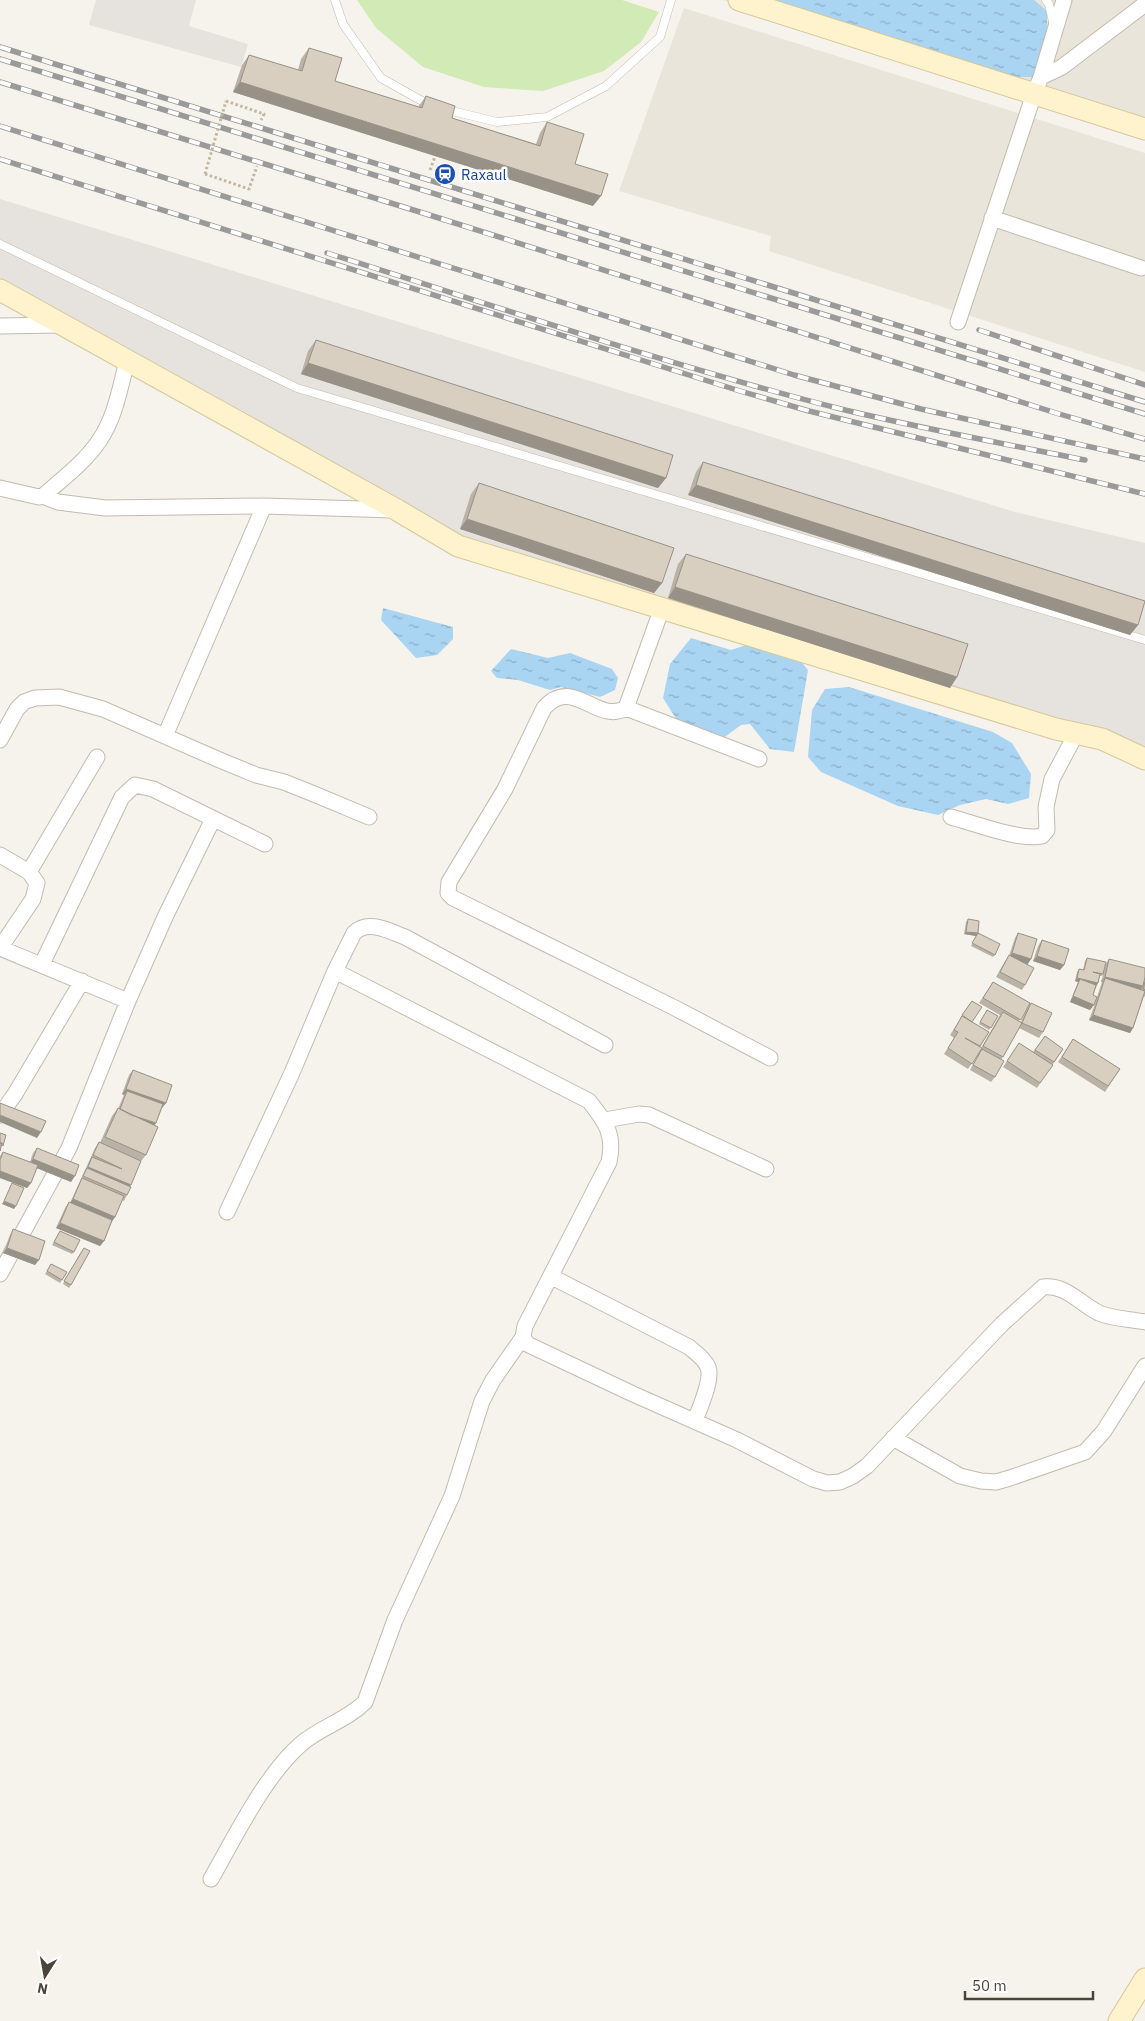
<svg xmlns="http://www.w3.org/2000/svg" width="1145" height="2021" font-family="'IBM Plex Sans',sans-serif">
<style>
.residential{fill:#eae5da}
.industrial{fill:#e6e2dd}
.green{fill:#d2eab5}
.water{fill:url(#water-ripples)}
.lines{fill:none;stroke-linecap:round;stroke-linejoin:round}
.lane-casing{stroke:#c2bbae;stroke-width:9}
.street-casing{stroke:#c2bbae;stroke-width:17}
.secondary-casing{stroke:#d6c79b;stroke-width:23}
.path{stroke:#c4b79f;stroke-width:3;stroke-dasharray:2.5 2.5;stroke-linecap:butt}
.lane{stroke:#fff;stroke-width:8}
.street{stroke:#fff;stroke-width:15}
.secondary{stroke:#fff3cd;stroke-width:21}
.rail-casing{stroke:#9a9a9a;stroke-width:5.5}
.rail{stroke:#fff;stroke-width:4;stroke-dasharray:11;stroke-linecap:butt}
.path-bridge{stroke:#c4b79f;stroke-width:3;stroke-dasharray:2.5 2.5;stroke-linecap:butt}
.wall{fill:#bab2a6;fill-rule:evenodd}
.shaded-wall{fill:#979187}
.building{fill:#d8cfc1;stroke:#979187}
.labels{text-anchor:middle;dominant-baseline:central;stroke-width:5;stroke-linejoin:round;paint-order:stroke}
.transit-label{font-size:15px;fill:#164399;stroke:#fff;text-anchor:start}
</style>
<defs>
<pattern id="water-ripples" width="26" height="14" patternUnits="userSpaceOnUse" patternTransform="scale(1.25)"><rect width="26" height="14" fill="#a9d4f2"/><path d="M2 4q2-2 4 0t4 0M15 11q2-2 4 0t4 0" fill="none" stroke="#8caec5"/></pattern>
</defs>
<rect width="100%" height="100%" fill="#f6f3ec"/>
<path class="residential" d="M722,0H1145V129L823,32Z
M684,8L1145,153V372L769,251L771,236L619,191Z"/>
<path class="industrial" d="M96,0H196L189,26L248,44L241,67L89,25Z
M0,199L1015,512L1145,543V746L1084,730L457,540L0,299Z"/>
<path class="green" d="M357,0H622L659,12L641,42L604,71L543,91L484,87L423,67L376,28Z"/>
<path class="water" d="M772,0H1034L1047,11V44L1037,77H996Z
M383,608L453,627V639L437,655L416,658L381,620Z
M691,638L731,650L753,643L794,653L808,670L794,752L770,749L750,724L741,725L722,739L680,725L663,698L670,664Z
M511,649L548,658L570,653L612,669L618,678L615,690L600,697L561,687L550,690L518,680L497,678L491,671Z
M849,687L993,732L1012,743L1031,774L1029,798L1008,804L986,799L960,805L938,815L898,806L821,772L808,757L812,710L825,689Z"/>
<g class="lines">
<g class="lane-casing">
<path id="lane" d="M335,0L343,24L381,78L431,106
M1046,0L1049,4L1054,26
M444,109L497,122L547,117L606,86L660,37L671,0
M0,244L297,388L1145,640"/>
</g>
<g class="street-casing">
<path id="street" d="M1041,77L1062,67L1145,4
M992,218L1141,268
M958,322L1034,94L1041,77L1064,0
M0,326L61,325
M0,488L39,497L43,496C62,479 85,462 99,441C115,418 120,388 127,361
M43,496L58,502L105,508L264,506L393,510
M662,608L626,708C597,725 573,675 544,708L505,789L449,882L448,893L453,898L675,1008L770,1058
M626,708L759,759
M165,736L264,506
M0,740L17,709L24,702L35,698L59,697L103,709L222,761L256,775L284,782L314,794L369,817
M951,817C974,823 1020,841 1042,836L1047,830L1046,807L1052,779L1076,734
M0,855L29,872L37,883L33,899L0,948
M29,872L97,757
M0,948L128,1001
M42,964L122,797L135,785L153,789L265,844
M335,971L589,1101C606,1122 615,1135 609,1162L525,1326L523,1337L527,1344L633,1394L737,1440L813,1479L827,1483L840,1482L853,1476L867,1466L1002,1324L1043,1287C1066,1284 1080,1304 1099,1313C1113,1319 1130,1319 1145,1322
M0,1115L15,1094L82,981
M605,1120L639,1114L649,1115L766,1169
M227,1212L291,1075L335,971L354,933C368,919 389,931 405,937L605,1045
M0,1274L69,1148L128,1001L166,915L213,819
M552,1277L689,1347C696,1353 704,1358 708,1367C713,1380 699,1409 695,1421
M893,1438L960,1476L981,1481L996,1482L1010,1478L1085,1452L1104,1431L1145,1366
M211,1879C235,1837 265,1775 301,1744C321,1727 347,1720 365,1702L395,1620L452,1496L482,1401L493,1380L523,1337"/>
</g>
<g class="secondary-casing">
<path id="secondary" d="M739,0L1145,129
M0,290L397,510L458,546L1056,729L1102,739L1145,759
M1119,2021L1145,1979"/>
</g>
<path class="path" d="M226,101L264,114L261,120
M430,170L436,154
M205,174L249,189L257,166"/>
<use href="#lane" class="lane"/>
<use href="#street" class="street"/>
<use href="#secondary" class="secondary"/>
<g class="rail-casing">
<path id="rail" d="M0,47L1145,402
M0,59L1145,414
M0,82L423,213L1056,413L1145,439
M0,126L794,375L921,409L1145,459
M0,159L740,391L809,411L1145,494
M327,253C499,307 670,366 845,410C925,429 1005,444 1085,460
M979,330L1145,385"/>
</g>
<use href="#rail" class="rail"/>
<path class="path-bridge" d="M205,174L226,101"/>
</g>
<path class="wall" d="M309,48L335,81L418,107L426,96L452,118L536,144L540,133L547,122L575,164L593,206L233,92L242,65L249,55L298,70L301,59Z
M316,340L666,478L658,488L301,374L308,351Z
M703,462L1138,625L1130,635L688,495L696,472Z
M479,483L662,583L654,593L460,529L471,494Z
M686,554L957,677L950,688L668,598L678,564Z
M968,919L976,936L964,934L966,922Z
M978,933L995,955L993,957L971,946Z
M1018,933L1031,959L1027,965L1025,985L1022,990L996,977L1005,961L1009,956L1015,938Z
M1042,940L1064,965L1060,970L1033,961L1038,946Z
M1087,958L1105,965L1109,959L1145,978V997L1144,996L1133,1028L1130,1033L1089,1020L1096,1001L1090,1010L1070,1002L1078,982L1075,981L1077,972L1079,969L1083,970L1085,961ZM1103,975L1101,982H1102L1097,997L1093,995L1098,983L1100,976H1101Z
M993,982L1030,1003L1019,1021L1021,1022L1027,1009L1031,1003L1043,1032L1039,1038L1019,1028L1001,1060L995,1077L991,1082L970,1070L980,1052V1051L968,1069L944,1054L954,1038L950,1035L961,1018H960L972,1001V1022L989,1032L980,1047L981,1048L1000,1015L979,1003Z
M987,1010L998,1016L989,1030L979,1024Z
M1045,1036L1063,1049L1037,1088L1003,1067L1019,1043L1033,1052Z
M1073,1039L1120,1069L1105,1092L1058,1062Z
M133,1070L166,1103L162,1108L155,1125L146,1155L141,1161L130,1186L127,1195L124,1201L122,1200L115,1217L112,1222L104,1241L100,1246L56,1228L65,1208L69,1202L70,1203L95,1148L99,1142L100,1143L112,1116L118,1108V1109L124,1095L122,1094L129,1075Z
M37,1148L71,1182L37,1168L31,1183L27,1188L0,1178V1156L3,1152L30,1162L33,1153Z
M13,1229L35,1265L3,1253L10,1235Z
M60,1231L74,1252L72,1254L52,1245Z
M82,1250L71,1285L69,1288L63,1284Z
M51,1264L67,1272L60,1283L45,1274Z"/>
<path class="shaded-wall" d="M240,82L601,196L593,206L233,92Z
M308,363L666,478L658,488L301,374Z
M696,485L1138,625L1130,635L688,495Z
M467,519L662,583L654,593L460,529Z
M675,587L957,677L950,688L668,598Z
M966,932L978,933L976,936L964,934Z
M1012,953L1031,959L1027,965L1008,959Z
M1037,956L1064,965L1060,970L1033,961Z
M1105,977L1143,986L1139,992L1105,978L1102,982H1101Z
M1077,978L1080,979L1078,982L1075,981Z
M1080,979L1098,983L1096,986Z
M1073,996L1094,1005L1090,1010L1070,1002Z
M1093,1015L1133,1028L1130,1033L1089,1020Z
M126,1089L166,1103L162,1108L127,1091L124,1095L122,1094Z
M119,1110L156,1123L152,1129Z
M0,1115L41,1132L37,1138L0,1122Z
M33,1159L75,1176L71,1182L29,1165Z
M88,1167L131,1185L127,1190L86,1169Z
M0,1171L31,1183L27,1188L0,1178Z
M73,1199L115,1217L111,1222L69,1204Z
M4,1201L16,1206L14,1209L2,1204Z
M60,1223L104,1241L100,1246L56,1228Z
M7,1248L39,1260L35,1265L3,1253Z"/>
<path class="building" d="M309,48L342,58L335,81L422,108L426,96L455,106L452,118L540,146L547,122L584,134L575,164L608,174L601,196L240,82L249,55L302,71Z
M316,340L673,455L666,478L308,363Z
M703,462L1145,601L1138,625L696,485Z
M479,483L674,548L662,583L467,519Z
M686,554L968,644L957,677L675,587Z
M968,919L979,921L978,933L966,932Z
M978,933L1000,944L995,955L972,943Z
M1018,933L1037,939L1031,959L1012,953Z
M1042,940L1069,949L1064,965L1037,956Z
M1009,955L1034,968L1025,985L1000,972Z
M1087,958L1106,962L1103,974L1093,972L1100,974L1098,983L1077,978L1079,969L1084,970Z
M1109,959L1145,968V977L1143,986L1105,977Z
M1105,978L1145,991L1133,1028L1093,1015Z
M1080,979L1096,985L1093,995L1097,997L1094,1005L1073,996Z
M993,982L1030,1003L1021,1020L983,998Z
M1145,982V990L1143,989Z
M972,1001L982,1007L972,1022L962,1015Z
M1031,1003L1052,1013L1043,1032L1022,1023L1003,1057L983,1046L1003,1012L1022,1023Z
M987,1010L998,1016L991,1028L980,1022Z
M962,1016L989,1032L980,1046L965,1038L982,1048L972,1064L948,1048L958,1032L954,1030Z
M1045,1036L1063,1049L1054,1062L1035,1050Z
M1073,1039L1120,1069L1108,1086L1062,1057Z
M1019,1043L1053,1065L1040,1083L1007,1061Z
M982,1049L1004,1061L995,1077L973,1065Z
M133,1070L172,1085L166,1103L126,1089Z
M127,1091L163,1104L156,1123L131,1115L120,1109Z
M0,1103L46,1121L41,1132L0,1115Z
M118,1108L158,1127L146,1155L105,1137Z
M0,1133L6,1135L3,1146L2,1145V1143H0Z
M99,1142L141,1161L131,1185L88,1167L92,1157L122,1169L93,1155Z
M0,1143H2L0,1151Z
M37,1148L79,1165L75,1176L33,1159Z
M3,1152L38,1165L31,1183L0,1171V1160Z
M87,1168L131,1187L127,1195L83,1176Z
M82,1178L124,1196L115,1217L73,1199Z
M12,1183L24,1188L16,1206L4,1201Z
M69,1202L112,1220L104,1241L60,1223Z
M13,1229L45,1241L39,1260L7,1248Z
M60,1231L80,1240L74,1252L54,1242Z
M84,1248L90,1251L71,1285L64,1281Z
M51,1264L67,1272L62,1280L47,1271Z"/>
<defs>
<g id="station-disc" transform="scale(1.125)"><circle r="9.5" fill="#1a4fb4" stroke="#fff"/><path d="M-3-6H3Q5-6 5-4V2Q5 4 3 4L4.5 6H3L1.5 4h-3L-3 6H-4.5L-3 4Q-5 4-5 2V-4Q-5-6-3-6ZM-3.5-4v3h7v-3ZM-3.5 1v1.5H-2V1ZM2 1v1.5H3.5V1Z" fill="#fff"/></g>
</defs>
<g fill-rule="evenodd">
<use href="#station-disc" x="445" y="174"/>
</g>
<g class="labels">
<g class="transit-label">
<text x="461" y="174">Raxaul</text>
</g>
</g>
<g transform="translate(45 1976) rotate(191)" stroke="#ffffff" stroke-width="4" paint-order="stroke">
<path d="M0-4L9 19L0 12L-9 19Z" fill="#4b4439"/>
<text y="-8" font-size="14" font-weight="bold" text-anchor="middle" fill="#4b4439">N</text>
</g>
<path d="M965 1991v8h128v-8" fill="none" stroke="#4b4439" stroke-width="2.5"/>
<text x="972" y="1991" font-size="15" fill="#4b4439" stroke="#ffffff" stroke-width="4" paint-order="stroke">50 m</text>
</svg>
